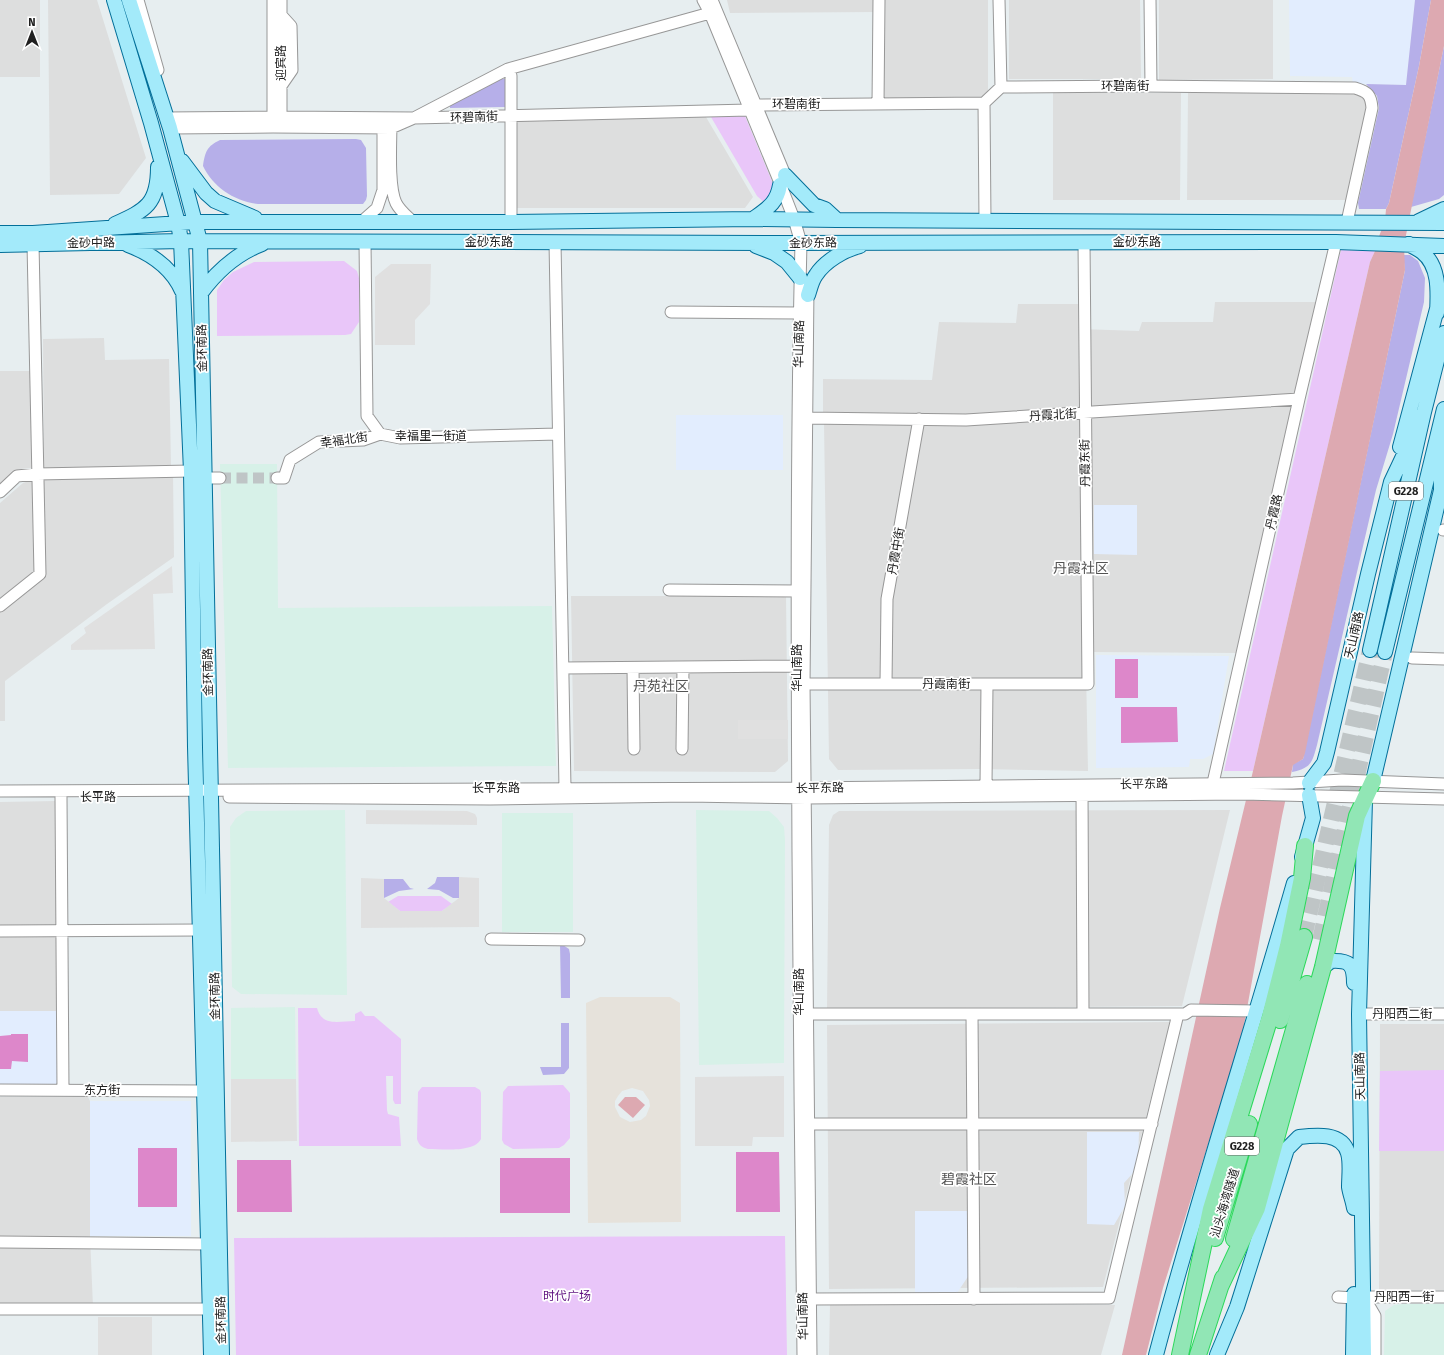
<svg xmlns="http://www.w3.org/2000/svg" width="1444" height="1355" font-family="'Fira Sans','Noto Sans SC',sans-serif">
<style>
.residential{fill:#dddede}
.commercial{fill:#d7f1e8}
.education{fill:#e2edfe}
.grass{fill:#b6afe9}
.park{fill:#e9c6f9}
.pitch{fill:#dd87ca}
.parking{fill:#e0e0e0}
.plaza{fill:#e6e2db;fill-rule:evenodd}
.water{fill:#dda9b1}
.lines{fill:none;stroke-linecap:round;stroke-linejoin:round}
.minor-tunnel{stroke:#bfc5c6;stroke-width:11;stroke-dasharray:11 5.5;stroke-linecap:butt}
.highway-tunnel{stroke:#bfc5c6;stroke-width:16;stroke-dasharray:16 8;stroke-linecap:butt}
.minor-casing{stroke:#979797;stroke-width:13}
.major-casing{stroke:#036f99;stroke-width:16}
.highway-casing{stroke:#2bd85a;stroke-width:18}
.minor{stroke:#fff;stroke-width:11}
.major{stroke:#a3eafa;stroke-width:14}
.highway{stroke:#91e6b5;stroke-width:16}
.labels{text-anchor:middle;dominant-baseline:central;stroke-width:3.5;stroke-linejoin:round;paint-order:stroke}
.shield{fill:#fff;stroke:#636363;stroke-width:1}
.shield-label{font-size:11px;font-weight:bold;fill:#202020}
.street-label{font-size:12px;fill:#202020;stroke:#fff}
.park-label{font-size:12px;fill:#5c0e7e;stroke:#fff}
.quarter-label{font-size:14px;fill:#535353;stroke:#fff}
</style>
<rect width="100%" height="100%" fill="#e7eef0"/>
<path class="residential" d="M0,0H40V77H0Z
M48,0H97L146,158L119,194L50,195Z
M727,0H876V12L730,13Z
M883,0H988V91L981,99H883Z
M1009,0H1140L1141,79H1009Z
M1159,0H1273V79L1159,80Z
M1053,93H1181L1180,200H1053Z
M1188,93H1359L1369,101L1350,200H1187Z
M706,117L753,197L745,208H515V119Z
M1215,302H1319L1295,395L1096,408L968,414L823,413V379L932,380L939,322L1016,323L1018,304H1081L1080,329L1139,331L1142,322H1213Z
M104,338L105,360L169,359L171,468L44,469L43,339Z
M0,371H31L33,468L19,469L0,486Z
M1292,404L1239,653L1092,652L1088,416Z
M1081,418L1088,771L979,769L838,770L829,759L824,423Z
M173,473L174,557L107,604L5,681V721H0V503L23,483L41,477Z
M571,596H786L788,761L775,772L574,771Z
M56,801L58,1084H0V802Z
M1230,810L1182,1006L827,1009L829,825L833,815L839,811Z
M1170,1022L1103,1287L829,1289L827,1025Z
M1380,1024H1444V1290H1379Z
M0,1097H88L90,1101V1236L93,1307L0,1306Z
M830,1305H1115L1101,1355H829Z"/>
<path class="commercial" d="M220,464H277L278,608L552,606L556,766L228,768Z
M345,810L347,995L241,994L232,987L230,827L236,818L246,811Z
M696,810L769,811L777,818L784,827L785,840L784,1063L699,1065Z
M502,813H573V932H502Z
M295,1007L296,1079H231V1008Z
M1403,1304H1444V1355H1384L1385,1311L1394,1305Z"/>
<path class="education" d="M1289,0H1415L1406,85L1353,84L1352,77L1290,76Z
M676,415H783V470H676Z
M1094,505H1137V555L1094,554Z
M1096,655L1229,656L1213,754L1203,759H1190L1189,767L1096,768Z
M0,1011H56L58,1084H0Z
M90,1101H191V1236H90Z
M1087,1132H1139L1138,1162L1133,1173L1124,1183L1125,1206L1114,1225L1087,1224Z
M915,1211H969V1275L955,1296H915Z"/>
<path class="grass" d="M1415,0H1431L1419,66L1389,203L1386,209H1359L1358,203L1379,108L1377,96L1366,84L1406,85Z
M1444,46V195L1439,199L1411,207Z
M501,79H505V107L450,108V104Z
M356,139L361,140L366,148L367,196L366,200L363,204H258C234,201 213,187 203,166C205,152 207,146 220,140Z
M1403,255H1410L1418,261L1425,278L1424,302L1393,434L1376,490L1317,745C1312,763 1311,768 1292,772L1293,764L1303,759L1405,270Z
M437,877H459V898H453L439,890L427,889L435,883Z
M384,879H403L410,888L414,889L399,891L384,898Z
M560,943L569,949L570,954V998H561Z
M561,1023H569V1068L564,1074L543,1075L540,1067H561Z"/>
<path class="park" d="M745,116L773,184L774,190L765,203L757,196L711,117Z
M1341,250L1375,251L1370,262L1253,771H1224Z
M344,261L357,271L359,278V322L351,334L345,335L217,336V290L224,280L233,272L254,262Z
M398,896H441L452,904L442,911H400L388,902Z
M298,1008H317C322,1027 339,1021 355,1021V1014L361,1011L365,1016H374L401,1039V1104H395L393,1100V1076H386L387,1110L388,1114L399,1117L401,1146H299Z
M1444,1070V1151H1379L1380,1071Z
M563,1085L570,1093V1138L564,1145L559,1148L513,1149L504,1144L502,1140L503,1092L508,1086Z
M422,1087H475L480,1090L481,1093V1139C474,1153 442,1149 428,1149C421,1147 419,1145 417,1139L418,1092Z
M785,1236L787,1355H236L234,1238Z"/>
<path class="pitch" d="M1115,659H1138V698H1115Z
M1121,707H1177L1178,742L1121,743Z
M11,1034H28V1062L12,1061L11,1069H0V1036L11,1035Z
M138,1148H177V1207H138Z
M736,1152H779L780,1212H736Z
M500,1158H570V1213H500Z
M237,1160H291L292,1212H237Z"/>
<path class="parking" d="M391,264H431L430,304L415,320V345H375V277Z
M172,566L173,593L153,594L155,649L71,650V645L86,633L84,628Z
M738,720H788V739H738Z
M366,810L467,811L475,814L477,818V825L366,824Z
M459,877L479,878V927L361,928V878L384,879V898L400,911H442L459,898Z
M784,1076V1137H753L752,1146H695V1077Z
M231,1079H296L297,1141L231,1142Z
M98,1317H152V1355H98Z"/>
<path class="plaza" d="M600,997H670L680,1003L681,1222L588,1223L586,1003ZM632,1088L643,1091L649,1100L650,1106L646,1116L641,1120L630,1122L620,1117L615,1107V1101L618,1096L622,1091Z"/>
<path class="water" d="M1431,0H1444V46L1404,245L1405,270L1305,753L1303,759L1293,765L1282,816L1242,1036L1163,1288L1146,1355H1122L1220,908L1253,771L1370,262L1375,251L1376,244L1385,221L1386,209L1389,203L1419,66Z
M625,1097H636L645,1105L633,1118L618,1105Z"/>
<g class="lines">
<path class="minor-tunnel" d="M220,478H277"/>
<path class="highway-tunnel" d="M1304,937L1370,650
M1320,940L1385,652"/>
<g class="minor-casing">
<path id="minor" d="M138,0L158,70
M703,0L710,13L778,178L794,219L801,243C796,446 797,649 798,852C800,1020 800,1187 803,1355
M712,0L788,182
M999,0L1001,87
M1150,0L1151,86
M508,69L511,76V222
M281,86L292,70L291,26L281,15
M984,103L985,221
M878,104L879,0
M755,105L984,103L1001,87L1143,86L1355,88C1368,92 1371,95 1372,108L1347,222
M166,118L281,117L414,118L749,110
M391,122C391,142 388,186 396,203C400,211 407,216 413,222
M273,123V0
M281,124V0
M170,128L273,127L391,128L414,118L508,69L710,13
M360,223L377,208L383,190V123
M365,242L367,416L380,434L400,438L558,434
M555,242L565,788
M808,288L804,684L811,1355
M671,312L799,313
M806,418L966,420L1299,399
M204,478H220
M277,478H284L290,460L319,442L363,440L380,434
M0,492L17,476L37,474L191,471
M1443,530H1444
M669,590L797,591
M0,606L40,574L33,244
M1412,658L1444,659
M563,668L797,666
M633,668L634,749
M804,684H1088L1084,242
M886,684L887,599L919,419
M682,749L683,667
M1213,783L1299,399L1336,242
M986,785L987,684
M1082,789L1083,1014
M0,791L798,788L1293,783L1342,780L1444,784
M61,797L63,1090
M229,797L490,799L687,796L806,798L1244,794L1444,799
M0,931L200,930
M491,939L579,940
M807,1014H1185L1191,1010L1257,1011
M972,1014L974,1299
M1359,1014H1444
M0,1090L204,1091
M808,1124H1152
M0,1242L208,1244
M1338,1297L1354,1298
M810,1299L1109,1298L1178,1014
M0,1309H210
M1375,1355V1316L1364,1297H1444"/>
</g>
<g class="major-casing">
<path id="major" d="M114,0L151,123L178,223L181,241L191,471L195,747L211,1355
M129,0L170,128L200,241L222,1355
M182,161L206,193L215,201L255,218
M785,175L814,205L825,209L837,220
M753,219C768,208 777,203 780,185
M1419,221L1444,209
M115,224C146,210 158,204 158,167
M0,233H33L195,222H511L753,219L837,220L1444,223
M1409,244C1413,247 1418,249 1422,252C1440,266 1438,293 1437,313
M0,245L181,241L783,243L1336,242L1444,246
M128,245C152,254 172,268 182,291
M756,246L774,253L787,262L800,278
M201,293C217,271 236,254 262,244
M808,295C810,289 812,280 816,275C825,261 844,250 860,246
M1400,447L1438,305
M1370,650L1424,412L1444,333
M1385,652L1444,409
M1373,781L1441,490L1440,427
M1309,783L1324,763L1327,752L1368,574L1391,482L1424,412
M1302,857L1313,818L1309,795
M1323,967L1331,961C1349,960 1354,964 1354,983
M1156,1355C1198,1196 1249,1040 1294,883
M1217,1355L1237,1307L1287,1149L1299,1137C1316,1135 1342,1132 1348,1153C1351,1163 1349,1176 1349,1187C1350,1194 1353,1201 1354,1208
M1353,1355L1354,1294
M1364,1355L1359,1014L1365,800"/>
</g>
<g class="highway-casing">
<path id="highway" d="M1280,1020L1304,937
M1215,1238L1249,1124
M1234,1239L1307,984
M1220,1287L1257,1208L1323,967L1357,816L1373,781
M1180,1355L1211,1209L1270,1017L1288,946L1302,878L1305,846
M1198,1355L1223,1278"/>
</g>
<use href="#minor" class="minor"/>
<use href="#major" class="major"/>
<use href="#highway" class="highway"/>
</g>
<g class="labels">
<g class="shield">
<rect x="1389" y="482" width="34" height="18" rx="3"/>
<rect x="1225" y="1137" width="34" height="18" rx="3"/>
</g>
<g class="shield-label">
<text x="1406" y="491">G228</text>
<text x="1242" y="1146">G228</text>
</g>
<g class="street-label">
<text transform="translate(281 63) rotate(-90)">迎宾路</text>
<text x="1125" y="86">环碧南街</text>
<text x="796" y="104">环碧南街</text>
<text transform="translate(474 117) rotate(-2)">环碧南街</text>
<text x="489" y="242">金砂东路</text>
<text x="1137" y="242">金砂东路</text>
<text transform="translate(91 243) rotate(-1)">金砂中路</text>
<text transform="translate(813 243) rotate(-1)">金砂东路</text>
<text transform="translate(799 344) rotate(-89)">华山南路</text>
<text transform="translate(202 348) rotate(-91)">金环南路</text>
<text transform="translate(1053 415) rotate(-3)">丹霞北街</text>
<text x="431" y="436">幸福里一街道</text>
<text transform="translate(344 440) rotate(-8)">幸福北街</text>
<text transform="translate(1085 463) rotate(-91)">丹霞东街</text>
<text transform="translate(1274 512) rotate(-77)">丹霞路</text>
<text transform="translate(896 551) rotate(-80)">丹霞中街</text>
<text transform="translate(1354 635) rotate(-77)">天山南路</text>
<text transform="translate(797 668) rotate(-90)">华山南路</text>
<text transform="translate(208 672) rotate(-91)">金环南路</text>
<text x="946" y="684">丹霞南街</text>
<text transform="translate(1144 784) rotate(-1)">长平东路</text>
<text x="496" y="788">长平东路</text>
<text transform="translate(820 788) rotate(-1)">长平东路</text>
<text x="98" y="797">长平路</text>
<text transform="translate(799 992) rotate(-90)">华山南路</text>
<text transform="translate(215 996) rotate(-91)">金环南路</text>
<text x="1402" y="1014">丹阳西二街</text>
<text transform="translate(1360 1076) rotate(-91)">天山南路</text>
<text x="102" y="1090">东方街</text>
<text transform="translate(1225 1203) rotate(-73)">汕头海湾隧道</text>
<text x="1404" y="1297">丹阳西一街</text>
<text transform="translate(803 1316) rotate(-91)">华山南路</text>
<text transform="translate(221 1320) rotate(-91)">金环南路</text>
</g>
<g class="park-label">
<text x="567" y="1296">时代广场</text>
</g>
<g class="quarter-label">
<text x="1081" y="568">丹霞社区</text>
<text x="661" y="686">丹苑社区</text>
<text x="969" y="1179">碧霞社区</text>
</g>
</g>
<g transform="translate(32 32)" stroke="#ffffff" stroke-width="3" paint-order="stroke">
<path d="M0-3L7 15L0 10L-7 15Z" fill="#202020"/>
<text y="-6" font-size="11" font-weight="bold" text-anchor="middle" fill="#202020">N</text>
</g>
</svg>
